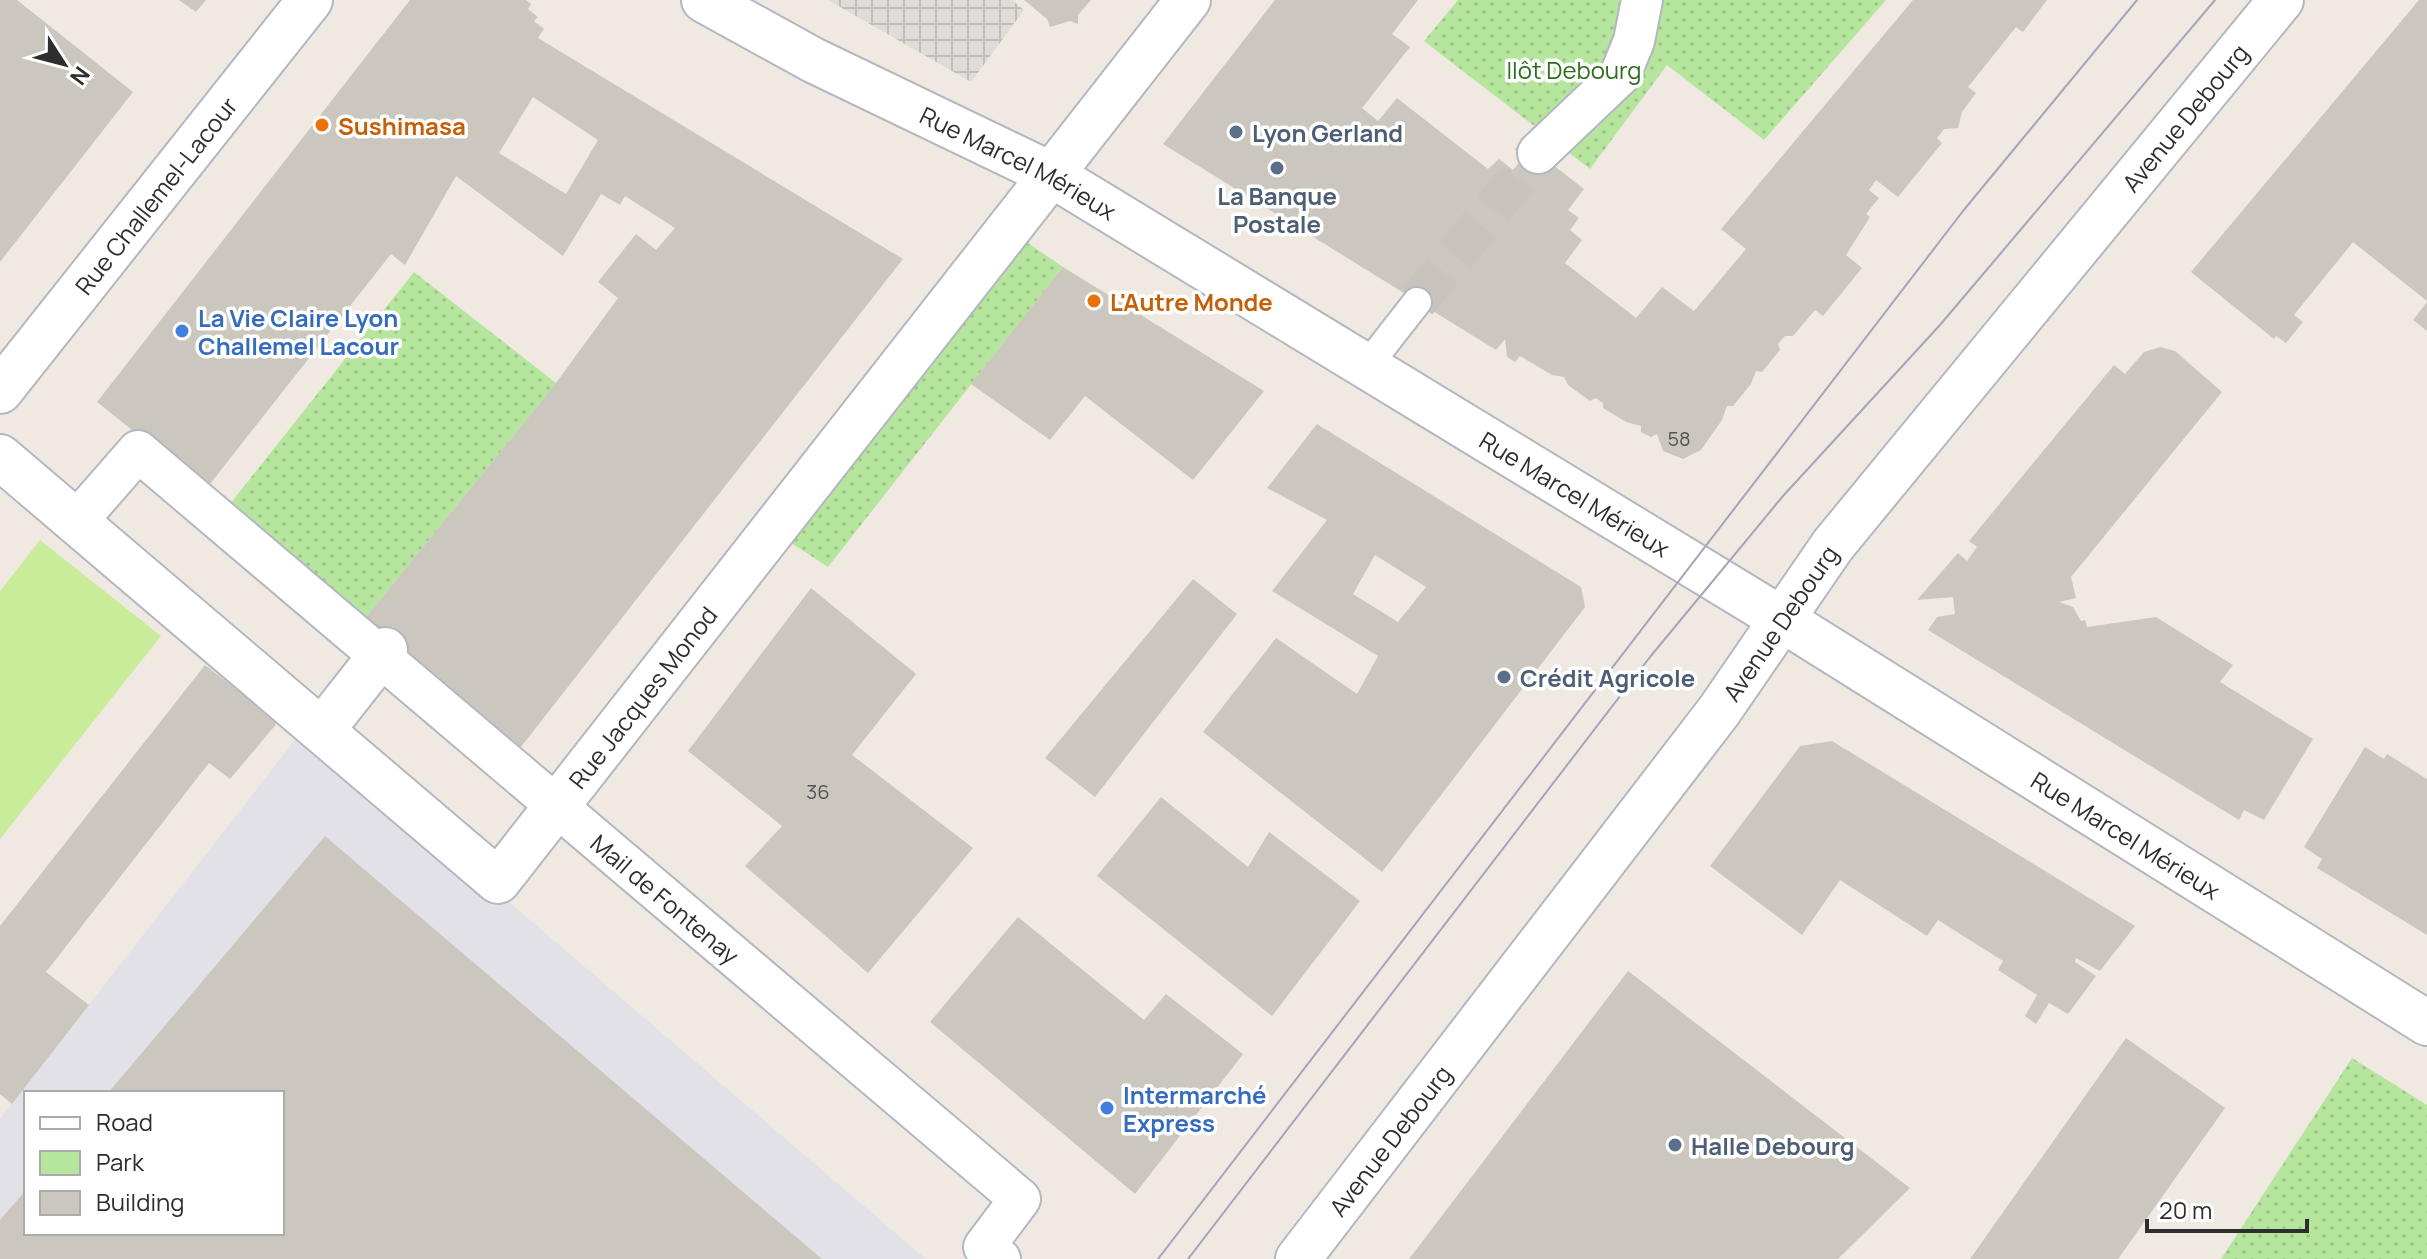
<svg xmlns="http://www.w3.org/2000/svg" width="2427" height="1259" font-family="Manrope,sans-serif">
<style>
.industrial{fill:#e3e1e8;fill-rule:evenodd}
.green{fill:url(#green-dots)}
.pitch{fill:#c9ec9a}
.plaza{fill:url(#plaza-grid)}
.building{fill:#cbc7bf;fill-rule:evenodd}
.lines{fill:none;stroke-linecap:round;stroke-linejoin:round}
.pedestrian-tunnel{stroke:#c8c4bd;stroke-width:40;stroke-dasharray:40 20;stroke-linecap:butt}
.service-casing{stroke:#b4b7c1;stroke-width:32}
.pedestrian-casing{stroke:#b4b7c1;stroke-width:44}
.minor-casing{stroke:#b4b7c1;stroke-width:48}
.tertiary-casing{stroke:#b4b7c1;stroke-width:48}
.service{stroke:#fff;stroke-width:28}
.pedestrian{stroke:#fff;stroke-width:40}
.minor{stroke:#fff;stroke-width:44}
.tertiary{stroke:#fff;stroke-width:44}
.tram{stroke:#a3a6b8;stroke-width:2}
.food-dot{fill:#e8710a;stroke:#fff;stroke-width:3}
.service-dot{fill:#5c6f8a;stroke:#fff;stroke-width:3}
.shop-dot{fill:#3f7fe0;stroke:#fff;stroke-width:3}
.labels{text-anchor:middle;dominant-baseline:central;stroke-width:7;stroke-linejoin:round;paint-order:stroke}
.number-label{font-size:20px;fill:#555452}
.park-label{font-size:24px;fill:#2c6e1b;stroke:#fff}
.street-label{font-size:24px;fill:#2e2e2e;stroke:#fff}
.food-label{font-size:24px;font-weight:bold;fill:#c56008;stroke:#fff;text-anchor:start}
.service-label{font-size:24px;font-weight:bold;fill:#4e5e75;stroke:#fff;text-anchor:start}
.shop-label{font-size:24px;font-weight:bold;fill:#366cbe;stroke:#fff;text-anchor:start}
</style>
<defs>
<pattern id="green-dots" width="8" height="8" patternUnits="userSpaceOnUse" patternTransform="scale(2)"><rect width="8" height="8" fill="#b6e59e"/><path d="M2 2h.1M6 6h.1" fill="none" stroke="#9dc588" stroke-width="1.8" stroke-linecap="round"/></pattern>
<pattern id="plaza-grid" width="8" height="8" patternUnits="userSpaceOnUse" patternTransform="scale(2)"><rect width="8" height="8" fill="#dfdcd8"/><path d="M0 4h8M4 0v8" fill="none" stroke="#c0bdba"/></pattern>
</defs>
<rect width="100%" height="100%" fill="#efe9e1"/>
<path class="industrial" d="M305,727L926,1259H0V1119ZM26,1093H282V1233H26Z"/>
<path class="green" d="M1458,0H1886L1764,140L1667,65L1590,169L1424,41Z
M1025,241L1063,267L828,567L788,541Z
M414,272L556,383L358,627L226,509Z
M2352,1058L2427,1105V1259H2221Z"/>
<path class="pitch" d="M40,540L161,636L0,839V591Z"/>
<path class="plaza" d="M828,0H1012L1024,10L971,82Z"/>
<path class="building" d="M0,0H17L133,92L0,262Z
M179,0H206L196,12Z
M410,0H526L531,4L528,9L538,17L534,21L544,29L538,38L903,259L513,757L358,627L556,383L618,298L598,282L636,234L656,250L675,228L625,196L620,205L601,194L563,256L456,176L405,265L391,254L206,489L97,402ZM533,97L598,140L566,194L499,153Z
M1024,0H1091L1078,15V24L1070,21L1050,27L1047,19Z
M1275,0H1418L1392,34L1410,47L1362,108L1378,121L1397,98L1488,169L1499,159L1513,170L1531,148L1584,189L1568,210L1579,218L1570,230L1582,240L1565,263L1636,318L1662,287L1694,311L1746,249L1721,229L1913,0H2047L2023,32L2016,27L1968,87L1976,93L1962,112L1958,128L1944,129L1937,138L1942,143L1898,197L1876,180L1869,190L1879,198L1866,214L1870,217L1846,255L1862,268L1823,316L1815,310L1793,336H1785L1778,344L1780,350L1762,372L1756,371L1751,384L1733,406H1727L1722,420L1701,450L1683,459L1663,451L1657,434L1651,437L1641,432V426L1626,422L1603,408V403L1596,398L1590,401L1568,385L1564,377L1552,375L1520,356L1515,362L1507,357L1505,339L1496,350L1163,144Z
M2419,0H2427V301L2353,242L2294,315L2303,322L2286,343L2276,336L2274,339L2191,272Z
M1063,267L1264,391L1193,480L1085,396L1050,440L971,384Z
M2427,302V331L2413,320Z
M2160,347L2175,351L2222,392L2071,577L2076,598L2059,602L2073,607L2081,621L2085,620L2087,627L2156,617L2233,665L2220,682L2313,739L2264,820L2244,810L2239,820L1928,630L1937,617L1955,614L1953,597L1917,600L1958,553L1967,561L1977,547L1969,541L2114,365L2125,374L2144,352Z
M1317,424L1581,587L1585,607L1382,872L1203,732L1276,638L1357,694L1378,656L1272,591L1327,520L1267,488ZM1375,555L1426,587L1398,622L1353,594Z
M1193,579L1237,614L1095,797L1045,758Z
M811,588L916,674L852,755L973,848L868,973L745,866L782,826L688,751Z
M205,665L278,722L230,779L209,763L46,972L89,1005L12,1104L0,1094V926Z
M1832,741L2135,926L2100,971L2076,958L2075,962L2096,976L2068,1014L2049,1003L2036,1024L2025,1016L2037,995L1998,970L2003,961L1938,920L1927,936L1840,880L1802,935L1710,866L1800,746Z
M2365,747L2384,759L2387,754L2427,779V935L2317,868L2322,859L2304,847Z
M1161,797L1248,867L1269,832L1360,901L1272,1016L1097,876Z
M325,836L822,1259H0V1220L26,1190V1233H282V1093H108Z
M1018,917L1144,1020L1166,994L1243,1054L1135,1194L930,1022Z
M1628,971L1910,1188L1838,1259H1409Z
M2126,1038L2225,1108L2118,1259H1970Z"/>
<g class="lines">
<path class="pedestrian-tunnel" d="M1417,302L1538,153"/>
<g class="service-casing">
<path id="service" d="M1367,366L1417,302"/>
</g>
<g class="pedestrian-casing">
<g id="pedestrian">
<path d="M1538,153L1620,75L1634,41L1642,0"/>
<path id="s1" d="M76,522L138,451L1020,1199L984,1247L1000,1259"/>
</g>
</g>
<g class="minor-casing">
<g id="minor">
<path id="s2" d="M704,0L813,60L1052,175L1783,620L2427,1023"/>
<path id="s3" d="M0,391L310,0"/>
<path id="s4" d="M0,457L498,881L1188,0"/>
<path d="M322,730L385,650"/>
</g>
</g>
<g class="tertiary-casing">
<g id="tertiary">
<path id="s5" d="M1298,1259L1719,711L1833,545L2281,0"/>
</g>
</g>
<use href="#service" class="service"/>
<use href="#pedestrian" class="pedestrian"/>
<use href="#minor" class="minor"/>
<use href="#tertiary" class="tertiary"/>
<path class="tram" d="M1158,1259L1963,211L2137,0
M1188,1259L1650,657L1783,496L1940,325L2215,0"/>
</g>
<g class="food-dot">
<circle cx="322" cy="125" r="8"/>
<circle cx="1094" cy="301" r="8"/>
</g>
<g class="service-dot">
<circle cx="1236" cy="132" r="8"/>
<circle cx="1277" cy="168" r="8"/>
<circle cx="1504" cy="677" r="8"/>
<circle cx="1675" cy="1145" r="8"/>
</g>
<g class="shop-dot">
<circle cx="182" cy="331" r="8"/>
<circle cx="1107" cy="1108" r="8"/>
</g>
<g class="labels">
<g class="number-label">
<text x="1679" y="438">58</text>
<text x="818" y="791">36</text>
</g>
<g class="park-label">
<text x="1574" y="69">Ilôt Debourg</text>
</g>
<g class="street-label">
<text stroke="none"><textPath href="#s5" startOffset="1446">Avenue Debourg</textPath></text>
<text stroke="none"><textPath href="#s2" startOffset="354">Rue Marcel Mérieux</textPath></text>
<text stroke="none"><textPath href="#s3" startOffset="250">Rue Challemel-Lacour</textPath></text>
<text stroke="none"><textPath href="#s2" startOffset="1002">Rue Marcel Mérieux</textPath></text>
<text stroke="none"><textPath href="#s5" startOffset="798">Avenue Debourg</textPath></text>
<text stroke="none"><textPath href="#s4" startOffset="888">Rue Jacques Monod</textPath></text>
<text stroke="none"><textPath href="#s2" startOffset="1650">Rue Marcel Mérieux</textPath></text>
<text stroke="none"><textPath href="#s1" startOffset="786">Mail de Fontenay</textPath></text>
<text stroke="none"><textPath href="#s5" startOffset="150">Avenue Debourg</textPath></text>
</g>
<g class="food-label">
<text x="338" y="125">Sushimasa</text>
<text x="1110" y="301">L'Autre Monde</text>
</g>
<g class="service-label">
<text x="1252" y="132">Lyon Gerland</text>
<text x="1277" y="195" text-anchor="middle">La Banque<tspan x="1277" dy="28">Postale</tspan></text>
<text x="1520" y="677">Crédit Agricole</text>
<text x="1691" y="1145">Halle Debourg</text>
</g>
<g class="shop-label">
<text x="198" y="317">La Vie Claire Lyon<tspan x="198" dy="28">Challemel Lacour</tspan></text>
<text x="1123" y="1094">Intermarché<tspan x="1123" dy="28">Express</tspan></text>
</g>
</g>
<rect x="24" y="1091" width="260" height="144" fill="#ffffff" stroke="#ababab" stroke-width="2"/>
<rect x="40" y="1117" width="40" height="12" fill="#ffffff" stroke="#ababab" stroke-width="2"/>
<text x="96" y="1131" font-size="24" fill="#2e2e2e">Road</text>
<rect x="40" y="1151" width="40" height="24" fill="#b6e59e" stroke="#ababab" stroke-width="2"/>
<text x="96" y="1171" font-size="24" fill="#2e2e2e">Park</text>
<rect x="40" y="1191" width="40" height="24" fill="#cbc7bf" stroke="#ababab" stroke-width="2"/>
<text x="96" y="1211" font-size="24" fill="#2e2e2e">Building</text>
<g transform="translate(64 64) rotate(126)" stroke="#ffffff" stroke-width="6" paint-order="stroke">
<path d="M0-6L14 30L0 20L-14 30Z" fill="#2e2e2e"/>
<text y="-12" font-size="22" font-weight="bold" text-anchor="middle" fill="#2e2e2e">N</text>
</g>
<path d="M2147 1219v12h160v-12" fill="none" stroke="#2e2e2e" stroke-width="4"/>
<text x="2159" y="1219" font-size="24" fill="#2e2e2e" stroke="#ffffff" stroke-width="6" paint-order="stroke">20 m</text>
</svg>
